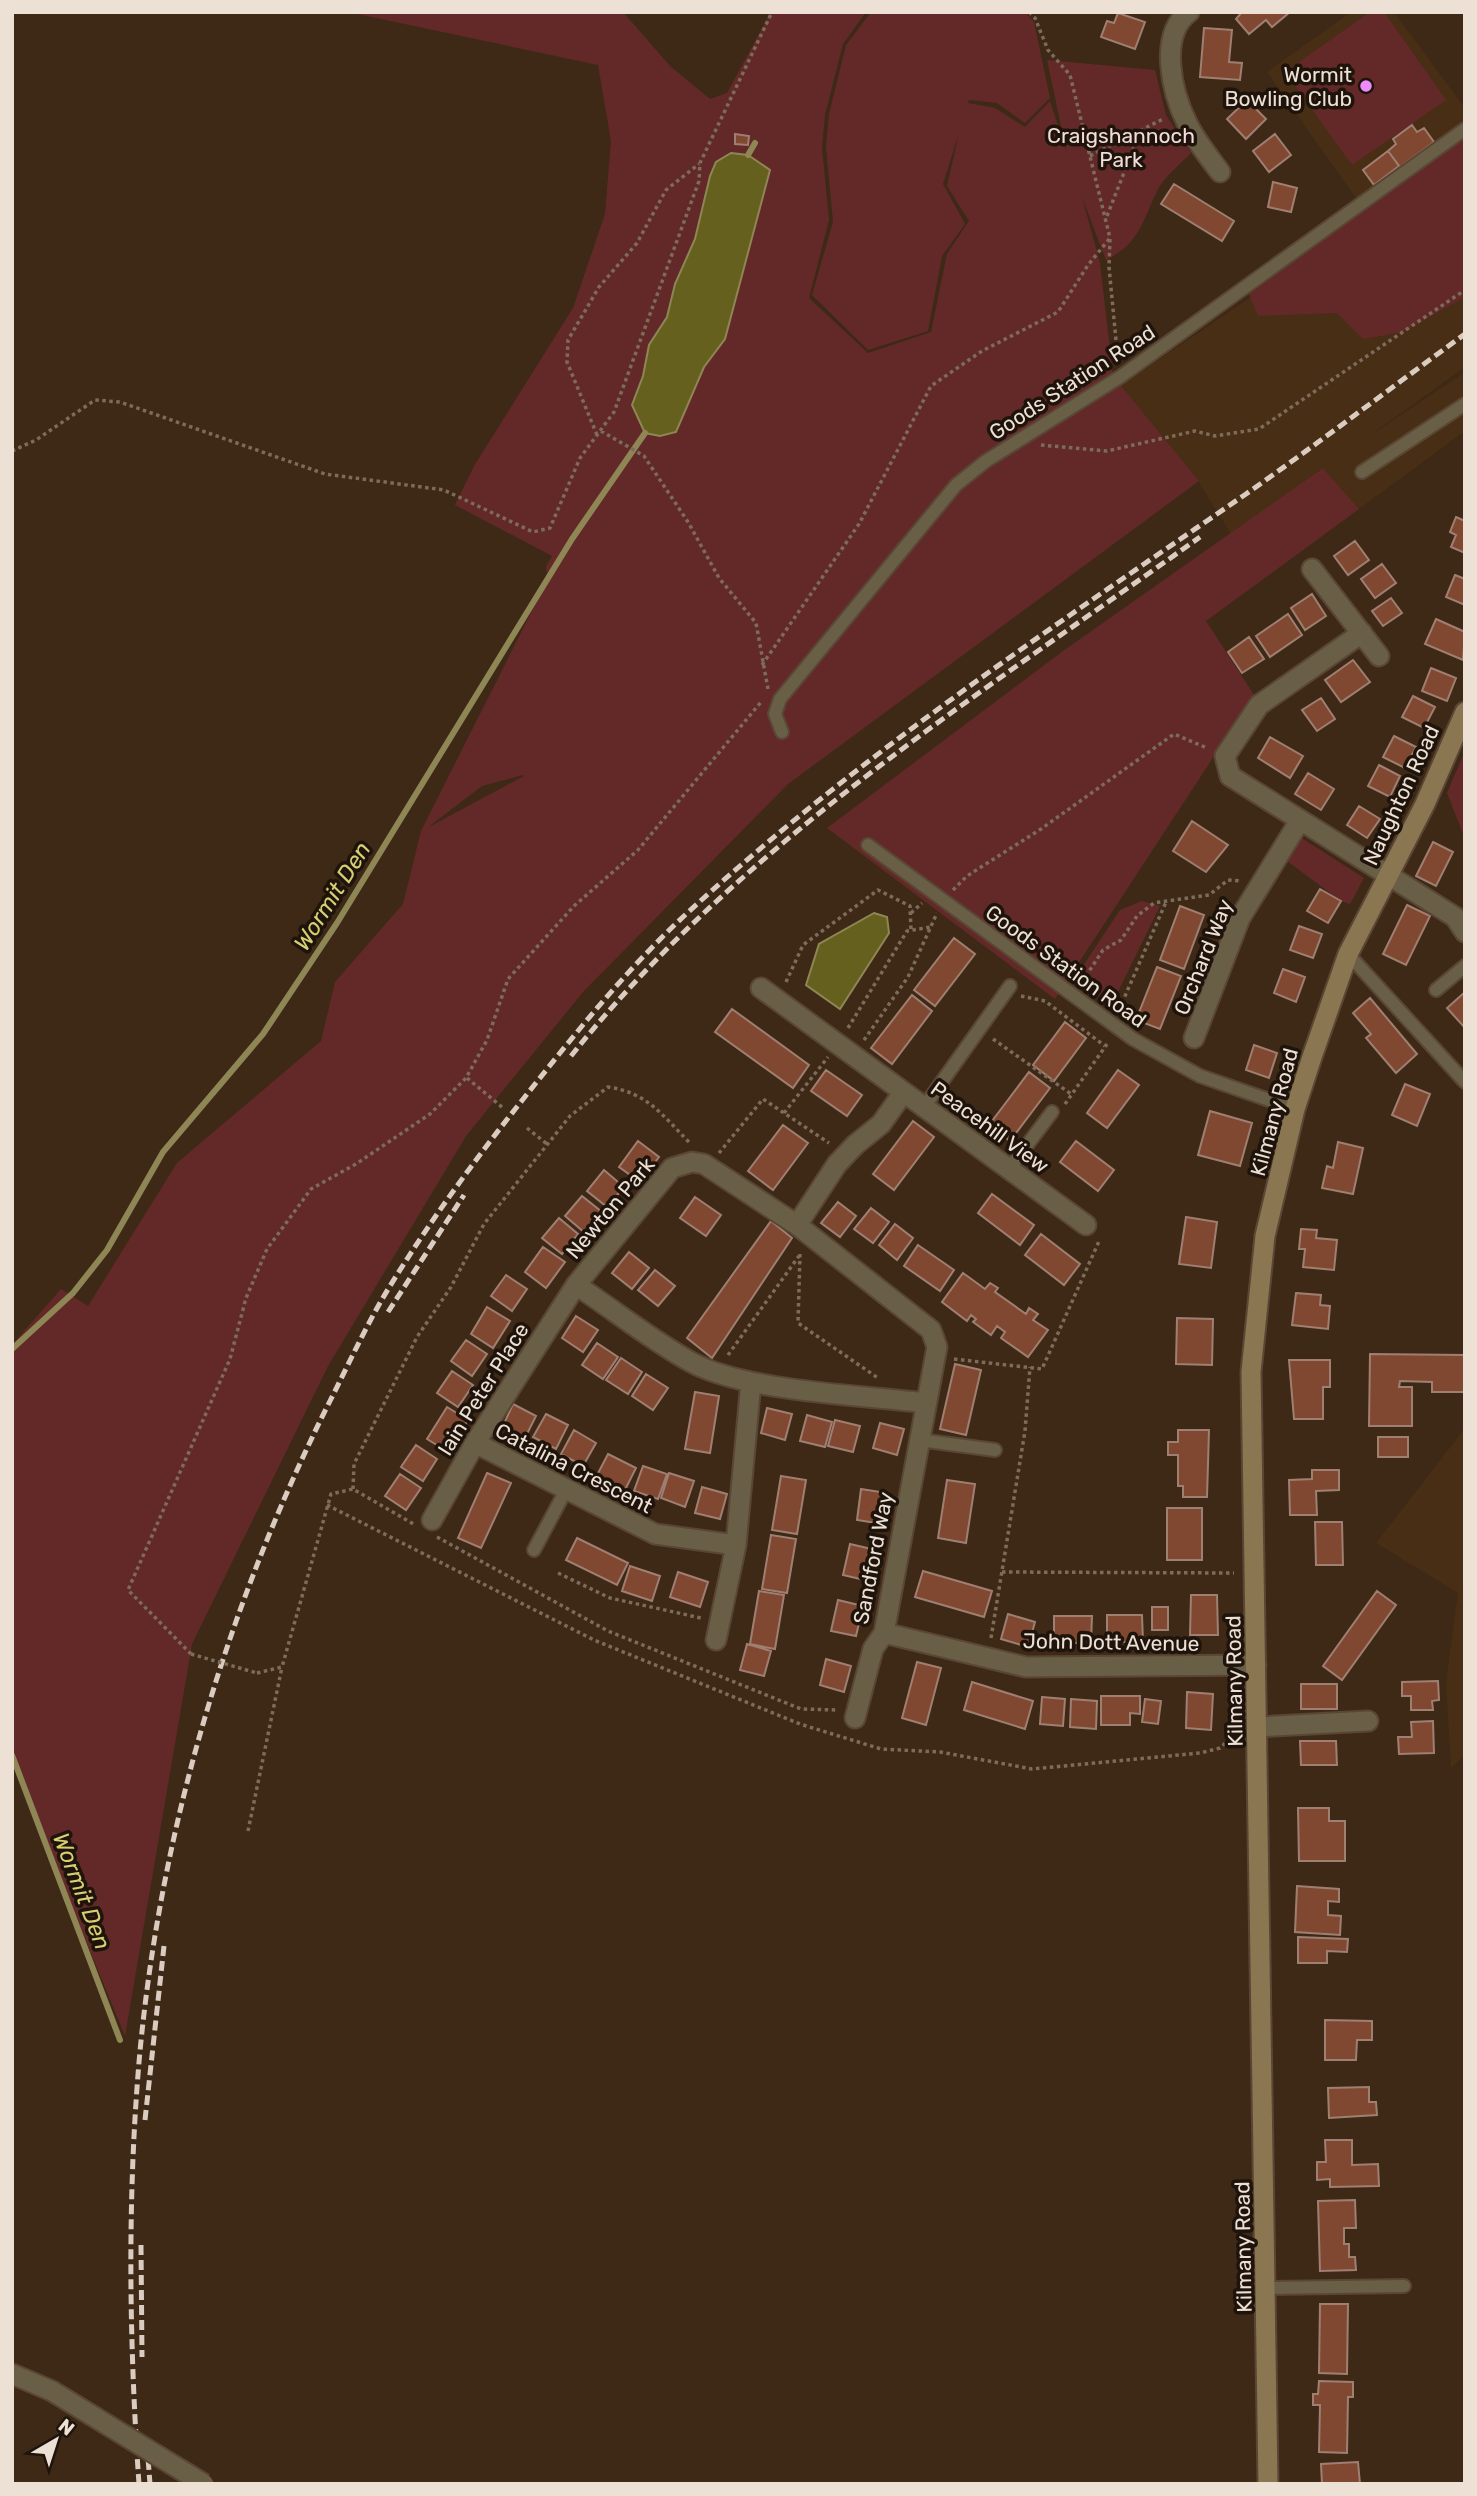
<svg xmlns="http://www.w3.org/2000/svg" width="1477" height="2496" font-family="Rubik,sans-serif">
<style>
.built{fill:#472e14}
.green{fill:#632928;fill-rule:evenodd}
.water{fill:#65601e;stroke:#8e8655;stroke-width:2}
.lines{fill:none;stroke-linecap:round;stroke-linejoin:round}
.stream{stroke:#8e8655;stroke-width:6}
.building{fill:#804830;stroke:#9f7f72;stroke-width:2}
.service-casing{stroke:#5a4634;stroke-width:16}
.minor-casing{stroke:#5a4634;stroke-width:23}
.tertiary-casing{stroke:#5a4634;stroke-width:23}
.secondary-casing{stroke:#5a4634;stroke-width:23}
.path{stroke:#7d6b5b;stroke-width:3.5;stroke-dasharray:3.5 3.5;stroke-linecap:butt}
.service{stroke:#695e46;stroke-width:12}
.minor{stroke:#695e46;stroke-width:19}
.tertiary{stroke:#695e46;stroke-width:19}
.secondary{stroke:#8a7752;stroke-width:19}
.rail{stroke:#daccc0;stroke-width:5;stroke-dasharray:10 5;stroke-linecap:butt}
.tertiary-bridge-casing{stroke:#5a4634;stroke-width:23;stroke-linecap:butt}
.path-bridge{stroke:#7d6b5b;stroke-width:3.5;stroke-dasharray:3.5 3.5;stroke-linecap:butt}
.tertiary-bridge{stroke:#695e46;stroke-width:19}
.poi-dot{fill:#ec8cfb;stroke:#1e140c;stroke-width:2.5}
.labels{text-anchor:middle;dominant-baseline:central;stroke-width:7;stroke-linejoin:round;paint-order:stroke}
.poi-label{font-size:21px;fill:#ede0d4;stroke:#1e140c;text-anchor:end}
.park-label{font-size:21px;fill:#f1dcda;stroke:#1e140c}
.street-label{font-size:21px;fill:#ede0d4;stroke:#1e140c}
.water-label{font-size:23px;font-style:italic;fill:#d7cf72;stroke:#1e140c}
</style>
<rect width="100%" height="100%" fill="#3e2916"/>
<path class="built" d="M1351,12H1394L1465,108V124L1358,201L1267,72Z
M1465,202V367L1368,437L1465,372V431L1359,509L1323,468L1231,534L1198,481L1120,386L1261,290Z
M1465,1428V1755L1451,1768L1446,1682L1458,1593L1376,1543Z"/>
<path class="green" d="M348,12H623L670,66L710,99L727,93L771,12H866L843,44L825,115L822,148L829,220L809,298L868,353L931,332L947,254L969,221L947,186L959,133L943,184L965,224L942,256L928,331L868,350L812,295L833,222L826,147L829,114L846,45L871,12H1025L1034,22L1050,98L1025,123L997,103L969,100L968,103L995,108L1025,127L1050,101L1067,154L1047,60L1155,70L1166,115L1191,153C1180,164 1164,177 1157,191C1142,222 1140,243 1106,260L1082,197L1100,263L1113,376L1199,481L788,784L583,992L466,1136L328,1366L192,1644L125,2036L12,1761V1345L61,1289L88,1306L177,1163L321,1041L335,982L403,904L421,831L548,579L546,566L552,556L455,505L474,466L573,308L605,214L611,141L598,65ZM523,775L524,776L427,828L482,786Z
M1370,12H1384L1446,100L1352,165L1285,72Z
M1465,135V297L1403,332L1363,339L1337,313L1258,316L1249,294Z
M1323,468L1359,509L1206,621L1254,695L1055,999L827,828L1063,651Z
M1465,751V839L1447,793Z
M1297,835L1364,878L1350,904L1341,901L1283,858Z
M1142,901L1160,906L1111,1006L1075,978L1120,910Z"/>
<path class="water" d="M731,153L748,155L770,170L725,339L704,367L676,432L660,436L645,433L632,405L643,376L649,345L667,317L675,284L695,239L710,176L716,162Z
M874,913L887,917L889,933L840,1009L806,985L819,944Z"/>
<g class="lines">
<path class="stream" d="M748,155L755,143
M12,1349L73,1293L107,1250L163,1152L263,1034L337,923L572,539L645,433
M12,1755L120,2040"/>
</g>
<path class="building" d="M1242,12H1290L1272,27L1266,20L1249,34L1236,19Z
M1118,13L1145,22L1135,49L1101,37L1107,21L1114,23Z
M1204,28L1232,30L1229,62L1242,63L1240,80L1200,77Z
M1247,100L1266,119L1246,139L1227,119Z
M1412,125L1417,132L1424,128L1434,142L1400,167L1388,151L1396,144L1393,139Z
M735,134L749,136L748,145L735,144Z
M1275,134L1291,155L1269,172L1253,151Z
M1388,151L1399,166L1374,185L1363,170Z
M1273,182L1297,188L1291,212L1268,207Z
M1174,184L1234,221L1222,241L1161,204Z
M1456,517L1465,521V553L1451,547L1456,535L1450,532Z
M1355,541L1369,560L1348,575L1334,556Z
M1382,564L1396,583L1375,598L1361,579Z
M1455,575L1465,579V605L1446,597Z
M1312,594L1326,616L1305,630L1291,608Z
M1391,598L1402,613L1383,626L1372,611Z
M1288,614L1302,635L1270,657L1256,636Z
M1436,619L1465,632L1463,660L1425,644Z
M1249,637L1264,659L1242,673L1228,652Z
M1353,660L1370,682L1341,702L1325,680Z
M1431,668L1456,678L1447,701L1422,691Z
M1413,696L1435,707L1424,728L1402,717Z
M1321,698L1335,719L1317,731L1302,710Z
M1394,736L1416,747L1405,768L1383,757Z
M1270,737L1303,756L1290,778L1258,758Z
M1379,765L1400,776L1390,797L1368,786Z
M1308,773L1334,789L1321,810L1295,794Z
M1359,806L1380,819L1367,838L1347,825Z
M1192,821L1228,845L1206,872L1173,851Z
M1433,842L1453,852L1436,886L1416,876Z
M1320,889L1341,901L1328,923L1307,911Z
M1407,905L1430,916L1406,965L1383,954Z
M1180,906L1204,915L1184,969L1160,960Z
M1299,926L1322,934L1313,958L1290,950Z
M954,938L975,954L935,1006L914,990Z
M1157,967L1181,976L1160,1029L1136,1020Z
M1283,969L1305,977L1296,1002L1274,993Z
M1465,992V1028L1447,1008Z
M912,995L932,1011L892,1064L871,1048Z
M1370,998L1417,1054L1396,1073L1366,1038L1371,1034L1353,1013Z
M732,1009L809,1065L793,1088L715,1032Z
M1065,1022L1086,1038L1054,1081L1033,1065Z
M1254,1045L1277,1053L1269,1078L1246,1070Z
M826,1070L862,1095L847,1116L811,1091Z
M1118,1070L1139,1085L1107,1128L1087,1113Z
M1029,1072L1050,1088L1010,1141L989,1125Z
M1405,1084L1430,1094L1417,1126L1392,1115Z
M1210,1111L1252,1123L1240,1166L1198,1155Z
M913,1121L934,1137L894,1190L873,1174Z
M783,1125L808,1143L773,1190L748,1171Z
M638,1141L659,1157L640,1182L619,1167Z
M1076,1141L1114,1170L1098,1191L1060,1162Z
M1338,1142L1363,1148L1353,1194L1322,1188L1327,1166L1333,1168Z
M604,1170L624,1187L607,1207L587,1191Z
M992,1194L1034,1225L1020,1245L978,1213Z
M582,1196L602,1212L585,1233L565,1216Z
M695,1197L721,1215L706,1236L680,1218Z
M838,1202L856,1216L840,1237L821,1223Z
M871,1208L889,1222L873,1243L854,1229Z
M1186,1217L1217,1222L1211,1268L1179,1264Z
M559,1218L578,1234L562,1254L542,1238Z
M771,1221L792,1238L712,1358L687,1338Z
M895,1224L913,1238L897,1260L879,1245Z
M1301,1229L1317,1230L1316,1238L1337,1240L1334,1270L1303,1267L1305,1249H1299Z
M1041,1234L1080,1264L1064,1285L1025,1255Z
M918,1245L954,1270L940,1291L904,1266Z
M543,1247L565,1262L546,1288L525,1272Z
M629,1252L649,1268L632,1289L612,1273Z
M655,1270L675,1286L658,1306L638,1290Z
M963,1273L985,1289L990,1283L998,1288L995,1292L1026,1314L1029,1308L1038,1314L1033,1320L1048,1330L1028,1357L1001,1338L1005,1332L997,1326L991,1335L973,1322L976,1319L971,1315L967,1321L942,1302Z
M506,1275L527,1289L512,1311L491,1296Z
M1296,1293L1321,1295L1320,1305L1330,1306L1328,1329L1292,1325Z
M487,1307L510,1321L493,1348L471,1334Z
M576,1316L598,1330L583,1352L562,1338Z
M1177,1318L1213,1319L1212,1365L1176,1364Z
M466,1340L487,1354L472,1376L451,1361Z
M597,1343L618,1357L603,1379L582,1365Z
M1370,1354L1465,1355V1392H1432V1382L1400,1381L1399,1387H1412V1426H1369Z
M621,1358L642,1372L628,1394L606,1380Z
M1289,1360H1330V1387H1323V1419H1294Z
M955,1364L981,1370L966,1435L940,1429Z
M452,1371L473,1385L458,1407L437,1393Z
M646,1374L668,1388L653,1410L632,1396Z
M695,1392L719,1396L710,1453L685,1449Z
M513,1404L536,1416L524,1440L502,1428Z
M447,1407L468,1420L448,1452L427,1439Z
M767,1408L792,1414L785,1440L761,1433Z
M546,1414L568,1425L556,1449L533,1437Z
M807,1415L832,1422L825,1447L800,1441Z
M835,1420L860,1426L853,1452L828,1446Z
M880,1423L904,1429L897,1455L873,1448Z
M574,1430L596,1443L583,1466L561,1454Z
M1178,1430H1209L1207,1497H1183V1486H1178V1455H1168V1442H1178Z
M1378,1437H1408V1457H1378Z
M416,1445L437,1459L423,1481L401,1467Z
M608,1454L636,1468L624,1492L596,1477Z
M643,1466L667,1474L658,1499L634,1491Z
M1312,1470H1339V1490L1316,1491L1317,1515H1290L1289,1480L1312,1479Z
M487,1473L511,1483L481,1548L458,1538Z
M669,1473L694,1481L685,1507L661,1498Z
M400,1474L421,1488L406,1510L385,1496Z
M781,1476L806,1480L797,1534L772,1530Z
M947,1480L975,1484L966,1543L938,1538Z
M702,1487L727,1494L720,1519L695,1513Z
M861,1489L887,1493L883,1524L857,1520Z
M1167,1508H1202V1560H1167Z
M1315,1522H1342L1343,1565H1316Z
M771,1535L796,1539L787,1593L762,1589Z
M577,1538L628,1563L617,1585L566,1560Z
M850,1544L876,1550L869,1581L843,1575Z
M630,1566L660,1576L652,1601L622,1591Z
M923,1571L992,1591L984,1617L915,1597Z
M678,1572L708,1582L700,1607L670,1597Z
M759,1591L784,1595L775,1649L750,1644Z
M1377,1591L1396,1605L1342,1680L1323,1666Z
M1191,1595H1217L1218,1635H1190Z
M838,1600L863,1606L856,1636L831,1631Z
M1152,1607H1168V1630H1152Z
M1008,1614L1035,1622L1028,1647L1001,1639Z
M1107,1615H1142L1143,1642H1107Z
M1054,1616H1092L1091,1643H1054Z
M747,1644L771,1651L764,1676L740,1670Z
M826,1659L851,1666L844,1692L820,1685Z
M917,1662L941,1668L926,1725L902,1718Z
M1438,1681L1439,1700L1432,1701L1433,1710H1411V1696H1402V1682Z
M972,1682L1033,1701L1025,1729L964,1710Z
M1301,1684H1337V1709H1301Z
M1187,1692L1213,1694L1211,1730L1186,1728Z
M1101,1696H1140V1714L1130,1713V1725H1101Z
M1042,1697L1065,1699L1063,1726L1040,1724Z
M1071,1699L1097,1701L1096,1729L1070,1727Z
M1145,1699L1161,1701L1158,1724L1142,1722Z
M1433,1721L1434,1753L1399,1754L1398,1737H1412L1411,1722Z
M1300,1741H1336L1337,1765H1301Z
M1298,1808H1329V1821H1345V1861H1299Z
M1297,1886L1339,1889V1902L1328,1901V1915L1341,1916L1340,1935L1295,1932Z
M1298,1937L1348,1939L1347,1952L1327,1951V1963H1298Z
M1325,2020L1372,2021V2040H1357L1356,2060H1325Z
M1369,2087V2102H1376L1377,2115L1329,2118L1328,2088Z
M1325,2140H1352V2165L1378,2164L1379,2186L1330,2187V2179L1317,2180V2162H1326Z
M1355,2200L1356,2228H1344V2244H1349V2257H1355L1356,2270L1320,2271L1318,2201Z
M1320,2304H1348L1347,2374L1319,2373Z
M1319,2381L1353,2382V2397H1348L1347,2453L1319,2452L1320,2405H1313V2394H1318Z
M1358,2462L1360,2484H1322L1321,2464Z"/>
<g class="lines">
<g class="service-casing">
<path id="service" d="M1362,472L1465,404
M782,732L775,714L780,699L956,485L986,461L1120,377L1465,129
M868,845L1133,1039L1200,1076L1295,1109
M1348,954L1465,1082
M1436,990L1465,966
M924,1107L1010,986
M1009,1169L1052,1112
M919,1440L995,1450
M534,1550L566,1490
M1266,2288L1404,2286"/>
</g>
<g class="minor-casing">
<path id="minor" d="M1189,12C1158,35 1172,93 1187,123C1195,140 1209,157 1220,172
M1312,569L1379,656
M1362,633L1259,705L1225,756L1230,776L1455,917L1465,932
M761,988L1086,1225
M1194,1038L1240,918L1299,822
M797,1225L837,1164L855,1145L881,1124L903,1093
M475,1443L655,1534L736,1545
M432,1520L475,1443L576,1285
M884,1633L1026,1667L1256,1665
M716,1640L736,1545L751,1382
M855,1718L873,1649L884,1633L937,1347L931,1330L797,1225L704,1164L692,1162L672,1168L576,1285C614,1310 651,1340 691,1362C746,1392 862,1395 926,1403
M1258,1727L1368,1721"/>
</g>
<g class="tertiary-casing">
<path id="tertiary" d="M12,2374L52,2391"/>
</g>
<g class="secondary-casing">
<path id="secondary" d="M1268,2484L1251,1372L1265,1236L1295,1109L1312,1057L1348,954L1425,804L1465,712"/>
</g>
<path class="path" d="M1029,12L1035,18L1048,50L1070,75L1110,238L1109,267L1118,361
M1090,156L1163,119
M1107,216L1140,132
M601,431L644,456L688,522L719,578L756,623L768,689
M597,435L567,362L568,340L599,287L637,243L666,190L699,164
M1041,445L1107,451L1195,431L1215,436L1259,429L1465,290
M12,451L36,440L95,400L120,402L325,474L444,490L533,532L550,528L580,458L614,412L699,181L700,163L772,12
M762,665L859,524L931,386L982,351L1058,312L1088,265L1110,238
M953,890L967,876L1041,829L1174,734L1207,748
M911,913L922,903
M786,982L803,945L878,890L910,906L911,930
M1082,982L1103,950L1121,940L1137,916L1154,903L1209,895L1228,880L1241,881
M1021,996L1045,1001L1105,1046
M1122,1003L1166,902
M848,1028L907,931L931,927
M993,1039L1071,1094
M864,1040L908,977L937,913
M467,1078L503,1108
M1065,1104L1107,1044
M784,1113L828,1057
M527,1128L547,1144
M719,1153L763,1099L829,1143
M800,1254L798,1323L878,1378
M728,1355L799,1256
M954,1359L1042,1369L1100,1239
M353,1489L354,1464L417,1337L451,1287L484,1224L570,1116L608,1087C648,1093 662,1115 689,1142
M327,1505L594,1640L800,1724L881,1749L940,1752L1032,1769L1200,1753L1220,1748L1237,1732
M437,1537L608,1631L801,1709L838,1710
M1002,1572L1234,1573
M558,1573L610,1598L701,1618
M991,1638L1025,1431L1030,1367
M191,1654L128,1590L230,1359L246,1298L267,1249L311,1189L356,1164L430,1114L466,1078L487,1040L508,979L574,906L638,850L761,702
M257,1673L282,1667L331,1494L353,1489L415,1525
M248,1831L282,1667"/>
<use href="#service" class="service"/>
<use href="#minor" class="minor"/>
<use href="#tertiary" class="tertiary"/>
<use href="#secondary" class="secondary"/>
<path class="rail" d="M571,1056C740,844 982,693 1200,537
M388,1312L464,1195
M145,2120L164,1946
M141,2245L142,2357
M147,2445L150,2484
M139,2484C129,2340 127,2195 140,2051C162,1822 230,1598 334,1393C352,1357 369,1320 390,1286C430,1221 476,1158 524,1098C574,1035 625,971 684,916C857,756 1053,627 1246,494C1320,442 1392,387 1465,334"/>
<g class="tertiary-bridge-casing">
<path id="tertiary-bridge" d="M52,2391L204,2484"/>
</g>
<path class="path-bridge" d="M191,1654L257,1673"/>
<use href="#tertiary-bridge" class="tertiary-bridge"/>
</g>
<circle class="poi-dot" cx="1366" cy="86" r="7"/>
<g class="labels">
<g class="poi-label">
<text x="1352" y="74">Wormit<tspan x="1352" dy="24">Bowling Club</tspan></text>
</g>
<g class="park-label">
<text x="1121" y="135">Craigshannoch<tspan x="1121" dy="24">Park</tspan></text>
</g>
<g class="street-label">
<text transform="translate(1072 382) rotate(-33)">Goods Station Road</text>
<text transform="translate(1401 795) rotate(-65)">Naughton Road</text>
<text transform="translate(1203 957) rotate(-68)">Orchard Way</text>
<text transform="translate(1066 966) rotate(36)">Goods Station Road</text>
<text transform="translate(1274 1112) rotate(-75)">Kilmany Road</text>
<text transform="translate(990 1127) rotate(36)">Peacehill View</text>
<text transform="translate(610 1208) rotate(-50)">Newton Park</text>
<text transform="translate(483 1389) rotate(-58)">Iain Peter Place</text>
<text transform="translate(574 1468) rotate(27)">Catalina Crescent</text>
<text transform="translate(873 1558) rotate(-79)">Sandford Way</text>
<text transform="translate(1111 1642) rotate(1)">John Dott Avenue</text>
<text transform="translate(1234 1681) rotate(-91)">Kilmany Road</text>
<text transform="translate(1243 2247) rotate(-91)">Kilmany Road</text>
</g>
<g class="water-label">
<text transform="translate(332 896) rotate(-58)">Wormit Den</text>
<text transform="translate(82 1891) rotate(69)">Wormit Den</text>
</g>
</g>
<rect width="1477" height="2496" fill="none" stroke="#ede0d4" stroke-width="28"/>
<g transform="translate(56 2440) rotate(39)" stroke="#1e140c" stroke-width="5" paint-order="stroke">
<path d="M0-5L12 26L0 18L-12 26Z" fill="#ede0d4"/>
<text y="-10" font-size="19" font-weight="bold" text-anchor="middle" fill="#ede0d4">N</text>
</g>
</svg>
